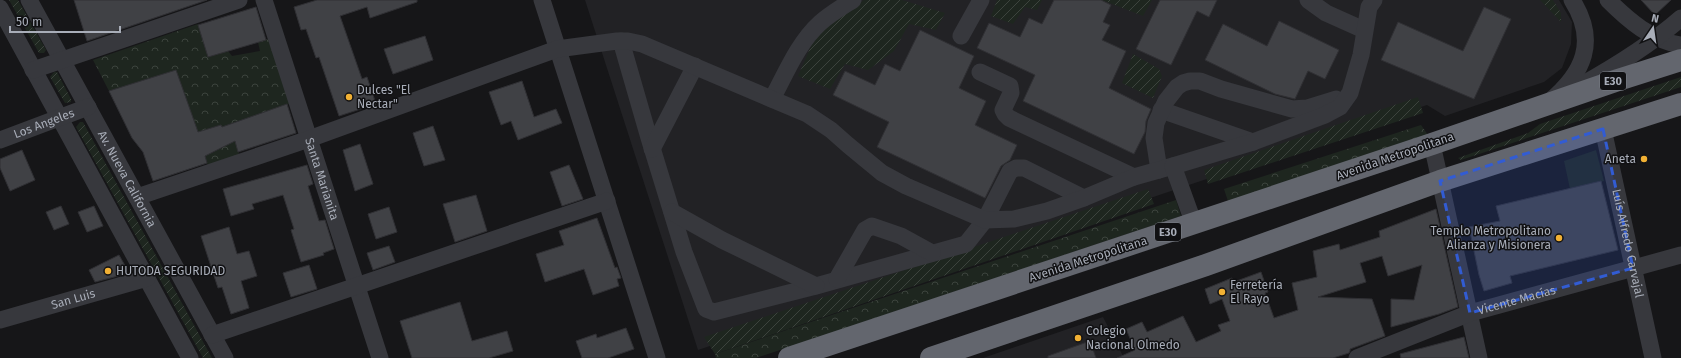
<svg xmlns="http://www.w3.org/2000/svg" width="1681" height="358" font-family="'Fira Sans',sans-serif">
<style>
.built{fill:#222225}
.grass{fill:#1e261f}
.park{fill:url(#park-crowns)}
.garden{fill:url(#garden-furrows)}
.building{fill:#404145;stroke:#303034}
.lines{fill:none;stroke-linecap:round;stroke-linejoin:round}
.minor{stroke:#37383d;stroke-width:17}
.highway{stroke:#63666e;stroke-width:22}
.marked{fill:#325cd3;fill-opacity:0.2;stroke:#325cd3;stroke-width:3;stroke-dasharray:8 5;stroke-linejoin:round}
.poi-dot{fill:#f2b134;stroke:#111113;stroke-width:1.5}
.labels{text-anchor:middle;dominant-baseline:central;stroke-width:3;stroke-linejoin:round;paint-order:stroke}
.shield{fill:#111113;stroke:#7b7e86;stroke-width:1}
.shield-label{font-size:11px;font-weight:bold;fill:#a8adb8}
.poi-label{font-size:12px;fill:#a8adb8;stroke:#111113;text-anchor:start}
.street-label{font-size:12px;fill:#a8adb8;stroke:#111113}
</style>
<defs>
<pattern id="park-crowns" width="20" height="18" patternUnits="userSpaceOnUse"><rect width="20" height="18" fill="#1e261f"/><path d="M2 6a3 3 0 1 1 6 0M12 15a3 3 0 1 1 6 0" fill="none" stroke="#3c433d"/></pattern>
<pattern id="garden-furrows" width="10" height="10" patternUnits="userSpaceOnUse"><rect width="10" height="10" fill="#1e261f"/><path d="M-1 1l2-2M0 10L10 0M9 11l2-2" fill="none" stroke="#3c433d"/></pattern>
</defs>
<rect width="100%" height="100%" fill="#161618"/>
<path class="built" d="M585,0H1559L1572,22L1571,44L1562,68L1544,82L1445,116L1427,105L698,350Z
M1103,317L1124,358H983Z"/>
<path class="grass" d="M1596,150L1604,181L1570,189L1564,161Z"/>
<path class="park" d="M198,24L208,57L228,51L232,56L260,51L258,42L272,38L292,103L230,124L239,154L208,167L204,151L212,153L227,145L223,128L221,125L204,130L200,142L176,70L109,91L93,60Z
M1421,125L1428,135L1228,201L1224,189Z
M1176,200L1181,216L756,358H716L715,354Z"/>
<path class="garden" d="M9,0H18L46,50L44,53H39Z
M864,0H902L945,13L936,30L909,24L894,51L868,70L845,64L830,89L798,76L818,30Z
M997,0H1042L1037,10L1025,7L1013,24L991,16Z
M1102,0H1152L1143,16Z
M1540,0H1553L1561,13V22Z
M1133,54L1159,69L1162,76L1153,98L1122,83Z
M54,72H57L71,99V102L65,103L50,77Z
M1681,77V87L1461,160L1458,158L1528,133L1540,124Z
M1418,97L1423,113L1208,184L1204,170Z
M80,122H83L212,358H203L76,127Z
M1148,189L1154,204L715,354L704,337Z"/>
<path class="building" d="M74,0H207L87,41Z
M317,0H417V2L370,18L367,7L340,16L362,79L367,77L376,104L339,116L319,57L316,58L306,29L301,30L294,7Z
M1054,0H1101L1111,5L1103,22L1110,25L1102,40L1126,51L1109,88L1151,109L1146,121L1145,132L1134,154L1023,101L1035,75L977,48L989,23L1020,37L1029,18L1042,24Z
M1160,0H1217L1209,17L1197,11L1171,65L1136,49Z
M1641,0H1671L1655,15Z
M256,7L266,40L208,57L198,25Z
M1484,7L1511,19L1474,99L1381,60L1398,22L1463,51Z
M1279,21L1339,50L1325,79L1308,71L1295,99L1275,94L1205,60L1223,24L1267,46Z
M920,30L974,56L959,88L986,101L975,125L1017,145L1010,160L1001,166L985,198L877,147L889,122L833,95L845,71L875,85L885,64L900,71Z
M425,36L433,60L393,74L384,49Z
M176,70L198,132L221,125L222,127L287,104L296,133L238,152L235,141L205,156L207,163L153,181L143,152L132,138L109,91Z
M522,81L534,117L556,109L562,123L518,140L511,121L501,125L489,92Z
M433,126L445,160L424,166L413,133Z
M360,144L373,184L355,191L343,150Z
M22,150L35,180L10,191L0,168V159Z
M307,165L313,184L308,186L319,221L325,220L334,249L323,253L324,255L301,262L291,230L294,229L283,195L252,204L254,209L231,216L223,189Z
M569,165L583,199L562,206L550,172Z
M1601,181L1618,250L1510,276L1512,283L1484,291L1479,275L1469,227L1500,221L1496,206Z
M476,195L487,231L455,242L443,204Z
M61,206L69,224L54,230L46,212Z
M94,206L103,226L87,232L78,212Z
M389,207L397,232L376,239L368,214Z
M1436,209L1458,307L1439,314L1391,327V299L1414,300L1422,265L1388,276L1382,256L1360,263L1366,282L1318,297L1372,299L1385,336L1350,349V351L1349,353L1333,358H1117L1135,350L1126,329L1142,322L1147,332L1183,316L1196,342L1221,331L1218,325L1230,321L1222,299L1210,304L1205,289L1232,278L1234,282L1261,272L1268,292L1265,293L1274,318L1298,310L1292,283L1317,277L1313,251L1339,244L1340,250L1380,237L1379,231Z
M597,218L615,268L617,267L621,278L617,279L619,286L593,295L584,269L545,282L536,254L564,245L559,231Z
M229,227L237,254L249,251L257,276L241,281L249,308L231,314L222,287L218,288L201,236Z
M389,246L395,262L373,270L367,253Z
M119,255L128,271L118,276L95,282L89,270Z
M309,265L317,289L291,297L283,273Z
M460,302L472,341L507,331L513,351L489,358H412L400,321Z
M626,328L634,349L608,358H582L576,341L596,334L597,338Z
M1464,337L1469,358H1401L1400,354Z
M1090,341L1096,358H1048V356Z"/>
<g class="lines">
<g class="minor">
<path id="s1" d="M29,0L225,358"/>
<path id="s2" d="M264,0L380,358"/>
<path d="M542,0L657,358"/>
<path d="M1308,0L1326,13L1364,30"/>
<path d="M1608,0C1628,20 1652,41 1681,45"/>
<path d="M0,8L190,358"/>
<path d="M961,36L981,0"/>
<path d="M621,41L649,138L684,252L706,309L714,312L816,286L966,244L985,220L1010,171L1016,168H1024L1084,198"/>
<path d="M33,70L239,0"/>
<path d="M980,72L1010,86L1011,93L1003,110L1005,114L1009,118L1134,177"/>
<path d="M1580,86C1616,66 1650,45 1681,18"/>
<path d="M772,99C786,73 798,43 820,23C830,14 842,7 853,0"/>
<path d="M1549,102C1584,73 1598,41 1572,0"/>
<path d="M1161,110L1253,142"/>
<path id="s3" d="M1603,129L1653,358"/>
<path id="s4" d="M0,140L88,107"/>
<path d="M1432,144L1479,358"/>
<path d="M652,149L695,66"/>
<path d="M1159,170L1154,138L1156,123L1166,101L1177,87L1183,83L1190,81H1200L1221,89L1292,109L1307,108L1336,99"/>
<path d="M137,197L309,139L557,49L617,41H628L642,44L807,114L831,130L848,145L882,173L906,186L985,220L1014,219L1047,211L1084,198L1134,177L1173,166"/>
<path d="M672,212L722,240L816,286"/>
<path d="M1194,224L1173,166L1253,142L1325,115L1340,107L1350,93L1361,55L1369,7L1374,0"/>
<path d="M837,279L865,230L872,226L901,236L932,253"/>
<path id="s5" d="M0,320L147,278"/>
<path d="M212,335L607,201"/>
<path id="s6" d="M1357,358L1470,313L1681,255"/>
</g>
<path class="highway" d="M789,358L1432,144L1618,80L1681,60
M931,358L1206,265L1440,181L1681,104"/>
</g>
<path class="marked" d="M1603,129L1633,268L1470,313L1440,181Z"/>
<g class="poi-dot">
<circle cx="349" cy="97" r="4"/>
<circle cx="1644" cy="159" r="4"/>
<circle cx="1559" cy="238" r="4"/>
<circle cx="108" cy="271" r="4"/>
<circle cx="1222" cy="292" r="4"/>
<circle cx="1078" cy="338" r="4"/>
</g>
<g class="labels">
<g class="shield">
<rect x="1600" y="72" width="26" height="18" rx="3"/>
<rect x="1155" y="223" width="26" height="18" rx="3"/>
</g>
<g class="shield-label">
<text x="1613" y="81">E30</text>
<text x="1168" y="232">E30</text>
</g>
<g class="poi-label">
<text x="357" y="90">Dulces "El<tspan x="357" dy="14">Nectar"</tspan></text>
<text x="1636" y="159" text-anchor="end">Aneta</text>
<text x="1551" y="231" text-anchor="end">Templo Metropolitano<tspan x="1551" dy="14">Alianza y Misionera</tspan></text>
<text x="116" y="271">HUTODA SEGURIDAD</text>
<text x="1230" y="285">Ferretería<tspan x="1230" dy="14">El Rayo</tspan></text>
<text x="1086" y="331">Colegio<tspan x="1086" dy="14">Nacional Olmedo</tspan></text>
</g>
<g class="street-label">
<text stroke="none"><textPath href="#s4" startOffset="47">Los Angeles</textPath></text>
<text transform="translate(1395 156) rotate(-19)">Avenida Metropolitana</text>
<text stroke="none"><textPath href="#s1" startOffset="204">Av. Nueva California</textPath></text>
<text stroke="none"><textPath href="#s2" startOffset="188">Santa Marianita</textPath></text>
<text stroke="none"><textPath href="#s3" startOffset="117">Luís Alfredo Carvajal</textPath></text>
<text transform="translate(1088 259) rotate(-18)">Avenida Metropolitana</text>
<text stroke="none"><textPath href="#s5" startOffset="76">San Luis</textPath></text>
<text stroke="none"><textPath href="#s6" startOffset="170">Vicente Macías</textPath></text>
</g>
</g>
<g transform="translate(1653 28) rotate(13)" stroke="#111113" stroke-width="3" paint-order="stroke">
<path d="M0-3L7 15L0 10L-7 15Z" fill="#a8adb8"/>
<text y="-6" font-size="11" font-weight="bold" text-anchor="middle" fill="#a8adb8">N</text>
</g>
<path d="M10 26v6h110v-6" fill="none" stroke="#a8adb8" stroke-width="2"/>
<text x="16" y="26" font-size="12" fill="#a8adb8" stroke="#111113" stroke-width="3" paint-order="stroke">50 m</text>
</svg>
